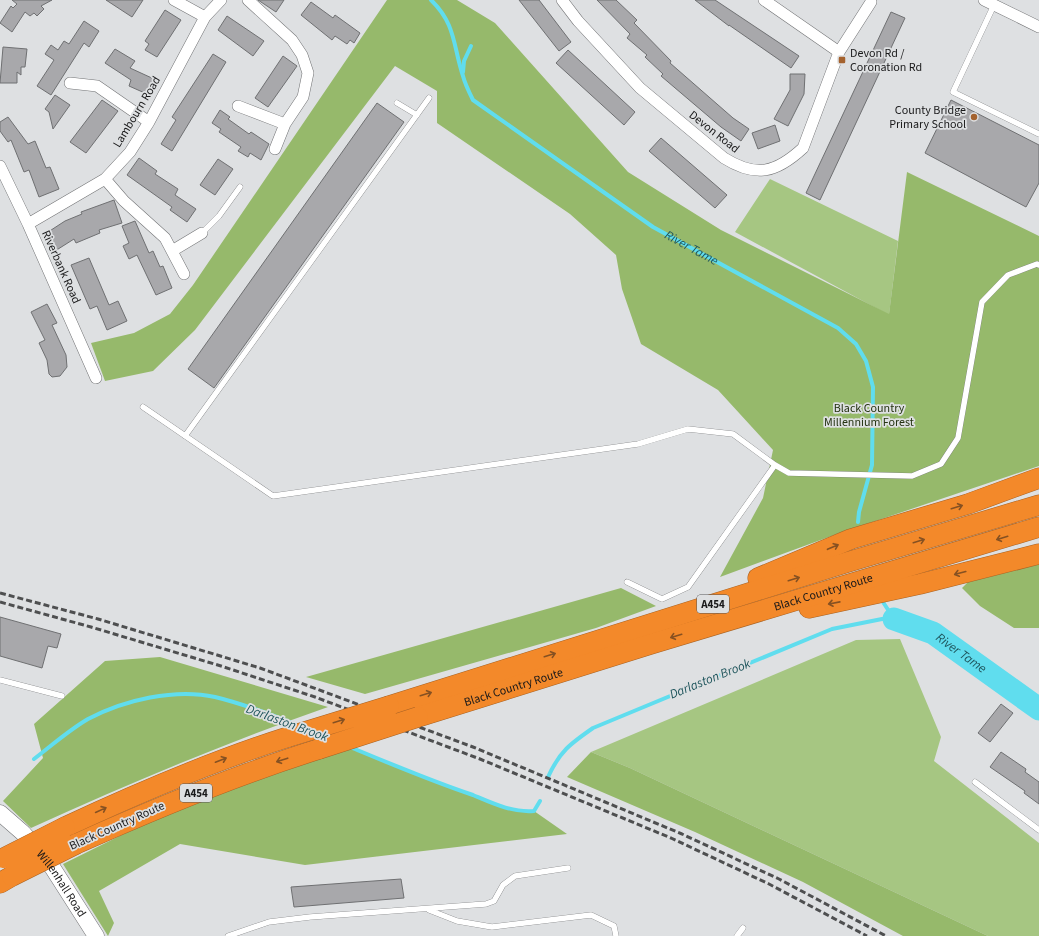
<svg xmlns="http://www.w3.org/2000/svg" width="1039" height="936" font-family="'Source Sans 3',sans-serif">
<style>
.green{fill:#a6c682}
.forest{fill:#96b96b}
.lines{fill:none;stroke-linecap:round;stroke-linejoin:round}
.stream{stroke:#60ddee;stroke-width:4}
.river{stroke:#60ddee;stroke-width:23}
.building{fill:#a8a8ab;stroke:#6f7072}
.lane-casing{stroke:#727375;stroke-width:6}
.street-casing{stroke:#727375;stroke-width:12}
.secondary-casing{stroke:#727375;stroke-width:17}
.highway-casing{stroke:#a76224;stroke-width:21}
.lane{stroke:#fff;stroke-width:5.5}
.street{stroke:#fff;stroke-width:11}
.secondary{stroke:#fff;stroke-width:16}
.highway{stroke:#f3892a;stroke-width:20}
.rail{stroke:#4e4f50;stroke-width:3;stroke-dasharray:6 3;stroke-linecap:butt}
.highway-bridge-casing{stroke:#a76224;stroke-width:21;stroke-linecap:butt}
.highway-bridge{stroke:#f3892a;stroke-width:20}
.oneway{stroke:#865122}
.poi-dot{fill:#a4622e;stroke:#dee0e2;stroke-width:1.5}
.labels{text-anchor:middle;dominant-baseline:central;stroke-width:3.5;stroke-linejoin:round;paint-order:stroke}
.shield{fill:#dee0e2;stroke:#545556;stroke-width:1}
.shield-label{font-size:11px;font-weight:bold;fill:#19191a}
.poi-label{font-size:12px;fill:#19191a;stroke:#dee0e2;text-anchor:start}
.street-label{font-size:12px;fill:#19191a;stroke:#dee0e2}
.park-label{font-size:12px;fill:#253312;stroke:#dee0e2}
.water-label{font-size:13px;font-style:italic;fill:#1f555c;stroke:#dee0e2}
</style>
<rect width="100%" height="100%" fill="#dee0e2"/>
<path class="green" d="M770,179L898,241L889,315L735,232Z
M900,639L941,737L934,761L1039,843V936H988L630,768L591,752L856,640Z"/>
<path class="forest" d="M387,0H457L495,23L628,172L721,230L889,314L907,172L1039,236V466L837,534L720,577L763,498L773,450L718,390L641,344L622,289L616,255L570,214L437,123V91L395,66L195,330L153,371L105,381L91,343L134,333L170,314L193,285Z
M1039,564V628H1014L980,606L962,588L968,582Z
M621,588L656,606L596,628L365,694L306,677Z
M160,657L328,707C227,742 128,784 31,828L3,801L43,758L34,724L105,661Z
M350,747L427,779L507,808L525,812L534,811L567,834L305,865L180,844L99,891L114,923L108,936L63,864L152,820L246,781Z
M591,752L630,768L988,936H903L803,882L695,832L567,777Z"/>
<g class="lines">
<g class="stream">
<path id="s1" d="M431,0C456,24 453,46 463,76C465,84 469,92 473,100L653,227L838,328L856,344L866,361L873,387L872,465L859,512L858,522"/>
<path d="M463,72L464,61L471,46"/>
<path d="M883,602L894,619"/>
<path d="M350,747C391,764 431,781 473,795C492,803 513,813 534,811L540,801"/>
<path d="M34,759C51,746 69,730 88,719C124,700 175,688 215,697C240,703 275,716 299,726"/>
<path d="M548,777C560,751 570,744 593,728L832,629L882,619H894"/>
</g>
<path class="river" id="s2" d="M894,619L933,633L1039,709"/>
</g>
<path class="building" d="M12,0H52L41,6L44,9L37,16L34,13L30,16L25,12L12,32L0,23L11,6L13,8L17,4Z
M106,0H143L132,17Z
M258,0H284L276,12Z
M519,0H539L571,42L559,51Z
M597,0H616L637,20L634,23L671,61L670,63L733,118L749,129L741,141L721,127L661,76L663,74L645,57L647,55L627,38L630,34Z
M695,0H715L799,56L791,68L729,25V26Z
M311,2L333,18L335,15L360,33L354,43L350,40L347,44L335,36L332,40L301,15Z
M165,10L181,20L157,57L145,50L149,44L145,41Z
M891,12L905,18L820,200L806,193Z
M227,16L264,41L253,56L218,30Z
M84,21L99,31L89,47L84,43L51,95L37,86L54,60L45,54L51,45L58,50L64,41L69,44Z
M3,47L27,49L25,67H21V75L17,72V83H0Z
M115,49L135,61L130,68L154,79L147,94L129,86L131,80L105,63Z
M568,50L635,112L624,125L556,63Z
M213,54L226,62L172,151L161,144L176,120L172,117Z
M283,56L297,66L268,107L255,98Z
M790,74H805L804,94L788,126L774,119L790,90Z
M55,95L70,105L53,129L49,112L45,109Z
M102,100L118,111L86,153L70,142Z
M951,100L1039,145V183L1026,207L925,153Z
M377,103L404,122L214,388L188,369Z
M220,110L230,117L228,119L249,134L251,132L269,144L261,160L250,153L248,157L238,151L241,147L219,132L221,129L212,123Z
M8,117L28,144L35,141L46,168L50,167L59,189L39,197L29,170L24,172L11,140L8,142L0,131V122Z
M775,125L780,141L758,149L752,133Z
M661,138L727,195L715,208L649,151Z
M139,158L157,171L155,174L178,189L175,195L196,209L187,222L170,210L172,207L127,175Z
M218,159L233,169L215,195L200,185Z
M114,200L122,223L99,230L100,233L76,243L74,239L55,251L45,234L65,221L82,214L81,212Z
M135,221L149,253L153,251L160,267L163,266L172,288L156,295L137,255L129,259L123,246L129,243L122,226Z
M89,258L109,305L118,301L127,321L107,330L97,306L90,309L71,265Z
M47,304L57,323L52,325L66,355L67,367L60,376L52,377L49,374L47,360L39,343L45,340L31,312Z
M0,617L61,634L57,648L48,646L42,668L0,656Z
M1001,704L1013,713L990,742L978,733Z
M1001,752L1026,769L1025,772L1039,782V804L1024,793L1025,791L990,767Z
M401,879L404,898L294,907L291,887Z"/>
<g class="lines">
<g class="lane-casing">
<path id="lane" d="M994,5L953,92L1039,134
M397,103L417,115
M202,233L219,216L240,187
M143,407L273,496L638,444L688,429L733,434L775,465L789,473L912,476L941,464L958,438L982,302L1008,275L1037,264L1039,265
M185,436L429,98
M627,582L662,599L688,587L775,465
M0,680L62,696
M975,782L1039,830
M429,910L457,921L492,927L591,915L614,926L616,936
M228,936L269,922L310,917L486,904L494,901L503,885L515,876L568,868
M737,936L743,928"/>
</g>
<g class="street-casing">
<path id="street" d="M174,0L205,17
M248,0L292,40L302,55L308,73L303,97L285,124L275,149
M562,0L578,21L640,88L724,158C756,178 776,173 803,148L839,52L871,2
M764,0L839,52
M984,0L1039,27
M70,83L97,86L149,122
M238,106L285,124
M0,166L28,224L96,378
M105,179L124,201L165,238L184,274
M28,224L105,179L130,152L149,122L205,17L221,0
M172,251L202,233"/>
</g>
<g class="secondary-casing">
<g id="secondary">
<path id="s3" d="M0,813L23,833L52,867L96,936"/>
</g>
</g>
<g class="highway-casing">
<g id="highway">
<path d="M758,578L851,539L968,504L1039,478"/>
<path d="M809,608L920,584L1039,554"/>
<path d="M389,706L848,562L1039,505"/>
<path id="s4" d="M418,717L651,644L1039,527"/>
<path d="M65,827C138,793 212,761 288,737"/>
<path d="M76,844C156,808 236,775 319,749"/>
<path d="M0,883L12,876"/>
</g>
</g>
<use href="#lane" class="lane"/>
<use href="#street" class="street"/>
<use href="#secondary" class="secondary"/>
<use href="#highway" class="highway"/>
<path class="rail" d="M0,593L98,619L260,668L473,747L682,834L779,879L886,936
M0,602L91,627L221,666L315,697L480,759L671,838L769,884L867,936"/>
<g class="highway-bridge-casing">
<path id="highway-bridge" d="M288,737L389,706
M319,749L418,717
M4,858L65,827
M12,876L76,844"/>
</g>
<use href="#highway-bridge" class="highway-bridge"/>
</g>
<defs><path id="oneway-shaft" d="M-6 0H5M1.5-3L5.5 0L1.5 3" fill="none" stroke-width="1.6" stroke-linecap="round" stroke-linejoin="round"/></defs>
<g class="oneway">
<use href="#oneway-shaft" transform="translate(957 507) rotate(-17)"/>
<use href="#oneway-shaft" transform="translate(1002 538) rotate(163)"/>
<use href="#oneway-shaft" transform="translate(919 541) rotate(-17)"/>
<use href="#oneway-shaft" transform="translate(833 547) rotate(-23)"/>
<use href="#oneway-shaft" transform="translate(960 573) rotate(165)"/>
<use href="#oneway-shaft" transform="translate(794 579) rotate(-17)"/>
<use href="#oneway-shaft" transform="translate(834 603) rotate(169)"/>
<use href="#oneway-shaft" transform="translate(676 636) rotate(163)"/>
<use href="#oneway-shaft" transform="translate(550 655) rotate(-17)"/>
<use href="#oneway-shaft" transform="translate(426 694) rotate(-17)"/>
<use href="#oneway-shaft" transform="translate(339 721) rotate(-17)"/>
<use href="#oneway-shaft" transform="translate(221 760) rotate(-21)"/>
<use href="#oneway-shaft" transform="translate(282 760) rotate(162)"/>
<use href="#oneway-shaft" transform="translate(101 810) rotate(-25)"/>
</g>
<g class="poi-dot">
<rect x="838" y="56" width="8" height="8" rx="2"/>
<circle cx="974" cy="117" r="4"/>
</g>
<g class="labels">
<g class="shield">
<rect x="697" y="595" width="32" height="18" rx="3"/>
<rect x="180" y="784" width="32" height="18" rx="3"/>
</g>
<g class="shield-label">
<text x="713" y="604">A454</text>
<text x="196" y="793">A454</text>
</g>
<g class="poi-label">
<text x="850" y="53">Devon Rd /<tspan x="850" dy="14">Coronation Rd</tspan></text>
<text x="966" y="110" text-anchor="end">County Bridge<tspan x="966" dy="14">Primary School</tspan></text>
</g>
<g class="street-label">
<text transform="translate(137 112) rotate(-59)">Lambourn Road</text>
<text transform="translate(714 132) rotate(38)">Devon Road</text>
<text transform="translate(61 267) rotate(66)">Riverbank Road</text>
<text stroke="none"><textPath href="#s4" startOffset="424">Black Country Route</textPath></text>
<text stroke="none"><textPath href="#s4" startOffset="100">Black Country Route</textPath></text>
<text transform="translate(117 826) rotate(-24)">Black Country Route</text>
<text stroke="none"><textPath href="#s3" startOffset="94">Willenhall Road</textPath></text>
</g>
<g class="park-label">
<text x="869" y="408">Black Country<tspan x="869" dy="14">Millennium Forest</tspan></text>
</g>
<g class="water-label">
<text stroke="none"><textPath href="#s1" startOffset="374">River Tame</textPath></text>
<text stroke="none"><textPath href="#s2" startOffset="76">River Tame</textPath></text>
<text transform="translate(710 679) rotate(-22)">Darlaston Brook</text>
<text transform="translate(287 723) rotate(20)">Darlaston Brook</text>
</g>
</g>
</svg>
